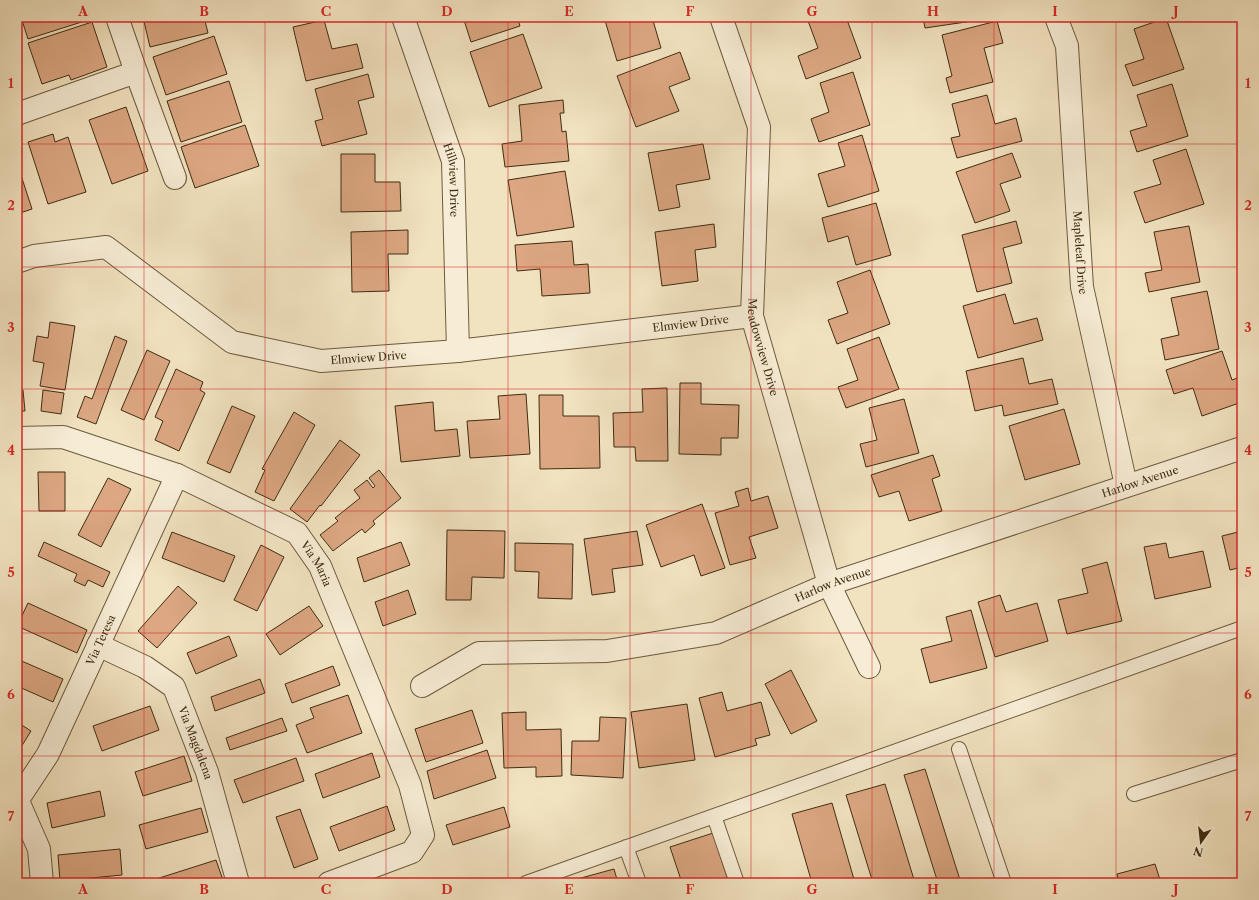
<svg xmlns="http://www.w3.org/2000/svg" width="1259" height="900" font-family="'Libre Caslon Text',serif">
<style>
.building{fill:#dca782;stroke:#3f2d12}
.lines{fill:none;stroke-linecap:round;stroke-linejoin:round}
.lane-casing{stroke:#6c5a3e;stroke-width:16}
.street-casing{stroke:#6c5a3e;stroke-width:24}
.lane{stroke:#f7edd6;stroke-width:14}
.street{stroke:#f7edd6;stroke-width:22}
.grid{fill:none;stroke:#d62828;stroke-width:1;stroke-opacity:0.55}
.labels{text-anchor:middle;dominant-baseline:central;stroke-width:3;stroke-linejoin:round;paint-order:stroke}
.street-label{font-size:11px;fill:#3f2d12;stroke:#f7edd6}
.neatline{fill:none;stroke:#d62828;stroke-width:1.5}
.grid-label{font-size:13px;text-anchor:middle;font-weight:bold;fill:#d62828}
</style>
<rect width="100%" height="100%" fill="#f2e3c0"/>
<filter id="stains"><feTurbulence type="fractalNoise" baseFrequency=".005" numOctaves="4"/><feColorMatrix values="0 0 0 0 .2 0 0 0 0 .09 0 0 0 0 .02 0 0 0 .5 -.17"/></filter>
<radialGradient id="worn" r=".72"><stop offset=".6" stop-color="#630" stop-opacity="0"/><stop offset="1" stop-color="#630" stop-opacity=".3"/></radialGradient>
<path class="building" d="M21,17H91V19L28,39Z
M143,17H204L208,33L150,47Z
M463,17H517L520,26L471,42Z
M604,17H652L661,48L617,61Z
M811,17H846L861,58L806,79L798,56L818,48L807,18Z
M923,17H993V18L925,28Z
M1166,18L1184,69L1133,86L1125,65L1144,59L1134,29Z
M324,20L332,49L357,44L363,68L306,81L293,27Z
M997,21L1003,43L984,48L993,82L950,93L946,78L952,76L942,35Z
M92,22L107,67L71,80L69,75L42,84L28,43Z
M523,34L542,88L489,107L470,52Z
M214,36L227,74L166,95L153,57Z
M680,52L690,79L669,87L679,111L636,127L617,76Z
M853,72L870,125L819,142L811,119L829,112L820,83Z
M368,74L374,97L358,101L367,134L322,146L315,121L323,119L315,89Z
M229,81L242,122L181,142L167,101Z
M1172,84L1188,136L1137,152L1130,131L1147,126L1137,95Z
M987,95L995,124L1016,118L1022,141L957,158L951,138L960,136L952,104Z
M563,100L564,113H560L562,132L566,131L569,161L505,167L502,144L522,141L519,105Z
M126,107L148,171L112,184L89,120Z
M245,125L259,166L195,188L181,147Z
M53,134L55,142L68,137L86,192L48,204L28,142Z
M862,135L879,191L828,207L818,174L845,166L838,143Z
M703,144L710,179L676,185L680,207L659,211L648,153Z
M1186,149L1204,204L1145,223L1134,192L1161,184L1153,160Z
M1012,153L1021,177L1000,184L1010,211L975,223L956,172Z
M341,154H375V182H400L401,211L341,212Z
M17,163L32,209L17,214Z
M565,171L574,227L517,236L508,180Z
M876,203L891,255L856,265L848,236L828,242L822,218Z
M1016,221L1022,243L1003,248L1012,283L977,292L962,235Z
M714,224L716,247L695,250L698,281L662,286L655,232Z
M1189,226L1200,282L1149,292L1145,273L1162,270L1154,232Z
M408,230V254H388L389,291L352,292L351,232Z
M572,241L574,265L588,264L590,293L542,296L540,269L517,271L515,245Z
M870,270L890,324L837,344L828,320L848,313L837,282Z
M1207,291L1219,349L1165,360L1161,339L1179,335L1171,298Z
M1005,294L1014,324L1037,318L1043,340L978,358L963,306Z
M50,322L75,326L65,390L40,386L44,363L33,361L37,336L48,338Z
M115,336L127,341L96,424L77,417L85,396L92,399Z
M879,337L899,389L846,408L838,387L858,380L847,349Z
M147,350L170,361L144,420L121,410Z
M1222,351L1232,380L1240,377L1242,383V402L1202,416L1193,388L1174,394L1166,370Z
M17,353L21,385L17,386Z
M1023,358L1029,384L1052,379L1058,404L1004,416L1002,405L975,411L966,371Z
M176,369L203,382L200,390L205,393L179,451L155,440L163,421L155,417Z
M680,383H701V404L739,405L738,438H721V455L679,454Z
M667,388L668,461H636L635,447H614L613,413L643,412L642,389Z
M23,390L25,411H17V391Z
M43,390L64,393L61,414L41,411Z
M526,394L530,454L470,458L467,421L500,419L498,396Z
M539,395H563V416H599L600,468L540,469Z
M904,399L919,453L866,467L860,444L877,440L869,408Z
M433,402L435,431L457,429L460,456L401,462L395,406Z
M232,406L255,416L230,473L207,463Z
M1064,409L1080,464L1025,480L1009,426Z
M294,412L315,425L274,501L255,492L265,470L262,469Z
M340,440L360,455L321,506L320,505L307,522L290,509Z
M933,455L940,476L932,479L942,511L909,521L899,491L879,497L871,475Z
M379,470L401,498L373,521L375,524L365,533L362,529L333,551L320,535L338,521L335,518L360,498L354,490L367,480L373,488L375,486L369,478Z
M38,472H65V511H39Z
M108,478L131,489L101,547L78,535Z
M748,488L751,501L768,496L778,528L749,537L756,558L730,565L715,513L739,506L735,492Z
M702,504L725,568L701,576L694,555L661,567L646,525Z
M447,530L505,531L504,578L472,577L471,600H446Z
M637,531L643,565L612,569L615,592L592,595L584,539Z
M1242,531V567L1230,570L1222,536Z
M172,532L235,556L224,582L162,558Z
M44,542L110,572L103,587L88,580L85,586L74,581L77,574L38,556Z
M401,542L410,565L364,582L357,558Z
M515,543L573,544L572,599L538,598L539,572L515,571Z
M1166,543L1169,558L1203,551L1211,587L1155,599L1144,547Z
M261,545L284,557L257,611L234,600Z
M1107,562L1122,621L1067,634L1058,600L1088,593L1082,569Z
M178,586L197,603L157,648L138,631Z
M408,590L416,614L383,626L375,602Z
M1000,595L1006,612L1037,603L1048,641L995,657L978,602Z
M28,603L87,630L77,653L17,626Z
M309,606L323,626L280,655L266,634Z
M971,610L987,668L930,683L921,649L952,641L946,617Z
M229,636L237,656L196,674L187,653Z
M17,659L63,679L53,702L17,686Z
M333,666L340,685L292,703L285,684Z
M791,670L817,721L791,734L765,684Z
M260,679L265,693L215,711L211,697Z
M722,692L727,711L761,702L770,735L755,739L757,745L715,757L699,698Z
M348,695L362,733L307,753L296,725L314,718L310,708Z
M687,704L695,760L639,768L631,712Z
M150,706L159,730L102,751L93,726Z
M472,710L483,743L426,762L415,729Z
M526,712V730L561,729L562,776L536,777V767L504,768L502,713Z
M600,717L626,718L623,778L571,775L572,741H599Z
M282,718L287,731L230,750L226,738Z
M17,722L31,731L18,752H17Z
M487,750L496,778L434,799L427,771Z
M372,753L380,777L323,798L315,774Z
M184,756L192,781L143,796L135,772Z
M296,758L304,781L243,803L234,780Z
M925,769L961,883H938L904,775Z
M885,784L915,883H873L846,795Z
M100,791L105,816L52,828L47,803Z
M832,803L855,883H812L792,814Z
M387,806L395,830L339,851L330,827Z
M504,807L510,827L453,845L446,825Z
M201,808L208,832L146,849L139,825Z
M300,809L318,859L294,868L276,817Z
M713,833L729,883H682L670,847Z
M120,849L122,875L60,881L58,855Z
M216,860L224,883H154L153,880Z
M1155,864L1161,883H1119L1117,874Z
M614,869L618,883H571L570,881Z"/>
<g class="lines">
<g class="lane-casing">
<path id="lane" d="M959,749L1004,883
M1134,794L1242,760
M714,816L737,883
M626,847L639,883
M526,883L1242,628"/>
</g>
<g class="street-casing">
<g id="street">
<path id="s1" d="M403,17L453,161L458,351"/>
<path id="s2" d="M721,17L759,127L752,316L829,584L869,667"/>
<path id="s3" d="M1056,17L1067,46L1082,287L1126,485"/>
<path d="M136,72L175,178"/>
<path d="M17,114L136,72L117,17"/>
<path id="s4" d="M17,262L34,256L106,247L232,342L321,361L458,351L752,316"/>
<path id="s5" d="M17,438L63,437L177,475L297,533L320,566L410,785L423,835L412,852L329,883"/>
<path id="s6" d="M98,645L145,667L174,687L207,772L238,883"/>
<path id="s7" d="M422,686L479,653L607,651L716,633L829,584L1242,448"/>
<path id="s8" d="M17,801L48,754L177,475"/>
<path d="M18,801L39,849L42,883"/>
</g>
</g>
<use href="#lane" class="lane"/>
<use href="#street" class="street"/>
</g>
<path class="grid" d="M144,17V883M265,17V883M386,17V883M508,17V883M630,17V883M751,17V883M872,17V883M994,17V883M1116,17V883M17,144H1242M17,267H1242M17,389H1242M17,511H1242M17,633H1242M17,756H1242"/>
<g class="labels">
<g class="street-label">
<text stroke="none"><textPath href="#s1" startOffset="171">Hillview Drive</textPath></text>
<text stroke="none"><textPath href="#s3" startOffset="238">Mapleleaf Drive</textPath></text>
<text stroke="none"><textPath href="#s4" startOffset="711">Elmview Drive</textPath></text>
<text stroke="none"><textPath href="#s2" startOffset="338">Meadowview Drive</textPath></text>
<text stroke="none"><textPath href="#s4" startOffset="387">Elmview Drive</textPath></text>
<text stroke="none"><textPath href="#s7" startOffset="755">Harlow Avenue</textPath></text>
<text stroke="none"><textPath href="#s5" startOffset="336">Via Maria</textPath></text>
<text stroke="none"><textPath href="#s7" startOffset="431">Harlow Avenue</textPath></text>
<text stroke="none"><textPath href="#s8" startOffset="182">Via Teresa</textPath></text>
<text stroke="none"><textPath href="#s6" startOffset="147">Via Magdalena</textPath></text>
</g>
</g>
<rect width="1259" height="900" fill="none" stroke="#f2e3c0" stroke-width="44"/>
<g transform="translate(1201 842) rotate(195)" stroke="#f7edd6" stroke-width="3" paint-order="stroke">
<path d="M0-3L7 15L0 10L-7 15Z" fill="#3f2d12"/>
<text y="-6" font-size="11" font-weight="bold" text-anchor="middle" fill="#3f2d12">N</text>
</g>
<rect x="22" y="22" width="1215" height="856" class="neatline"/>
<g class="grid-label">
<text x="83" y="16">A</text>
<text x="204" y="16">B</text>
<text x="326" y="16">C</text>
<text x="447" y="16">D</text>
<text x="569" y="16">E</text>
<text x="690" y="16">F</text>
<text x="812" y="16">G</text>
<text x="933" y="16">H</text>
<text x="1055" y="16">I</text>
<text x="1176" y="16">J</text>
<text x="11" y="88">1</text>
<text x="1248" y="88">1</text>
<text x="11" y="210">2</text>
<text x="1248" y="210">2</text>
<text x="11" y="332">3</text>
<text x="1248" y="332">3</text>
<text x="11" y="455">4</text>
<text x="1248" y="455">4</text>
<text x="11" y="577">5</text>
<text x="1248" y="577">5</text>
<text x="11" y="699">6</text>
<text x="1248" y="699">6</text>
<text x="11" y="821">7</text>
<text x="1248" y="821">7</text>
<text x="83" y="894">A</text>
<text x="204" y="894">B</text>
<text x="326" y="894">C</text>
<text x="447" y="894">D</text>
<text x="569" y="894">E</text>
<text x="690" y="894">F</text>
<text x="812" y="894">G</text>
<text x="933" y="894">H</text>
<text x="1055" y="894">I</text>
<text x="1176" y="894">J</text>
</g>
<rect width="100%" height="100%" filter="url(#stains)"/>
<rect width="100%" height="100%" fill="url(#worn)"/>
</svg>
